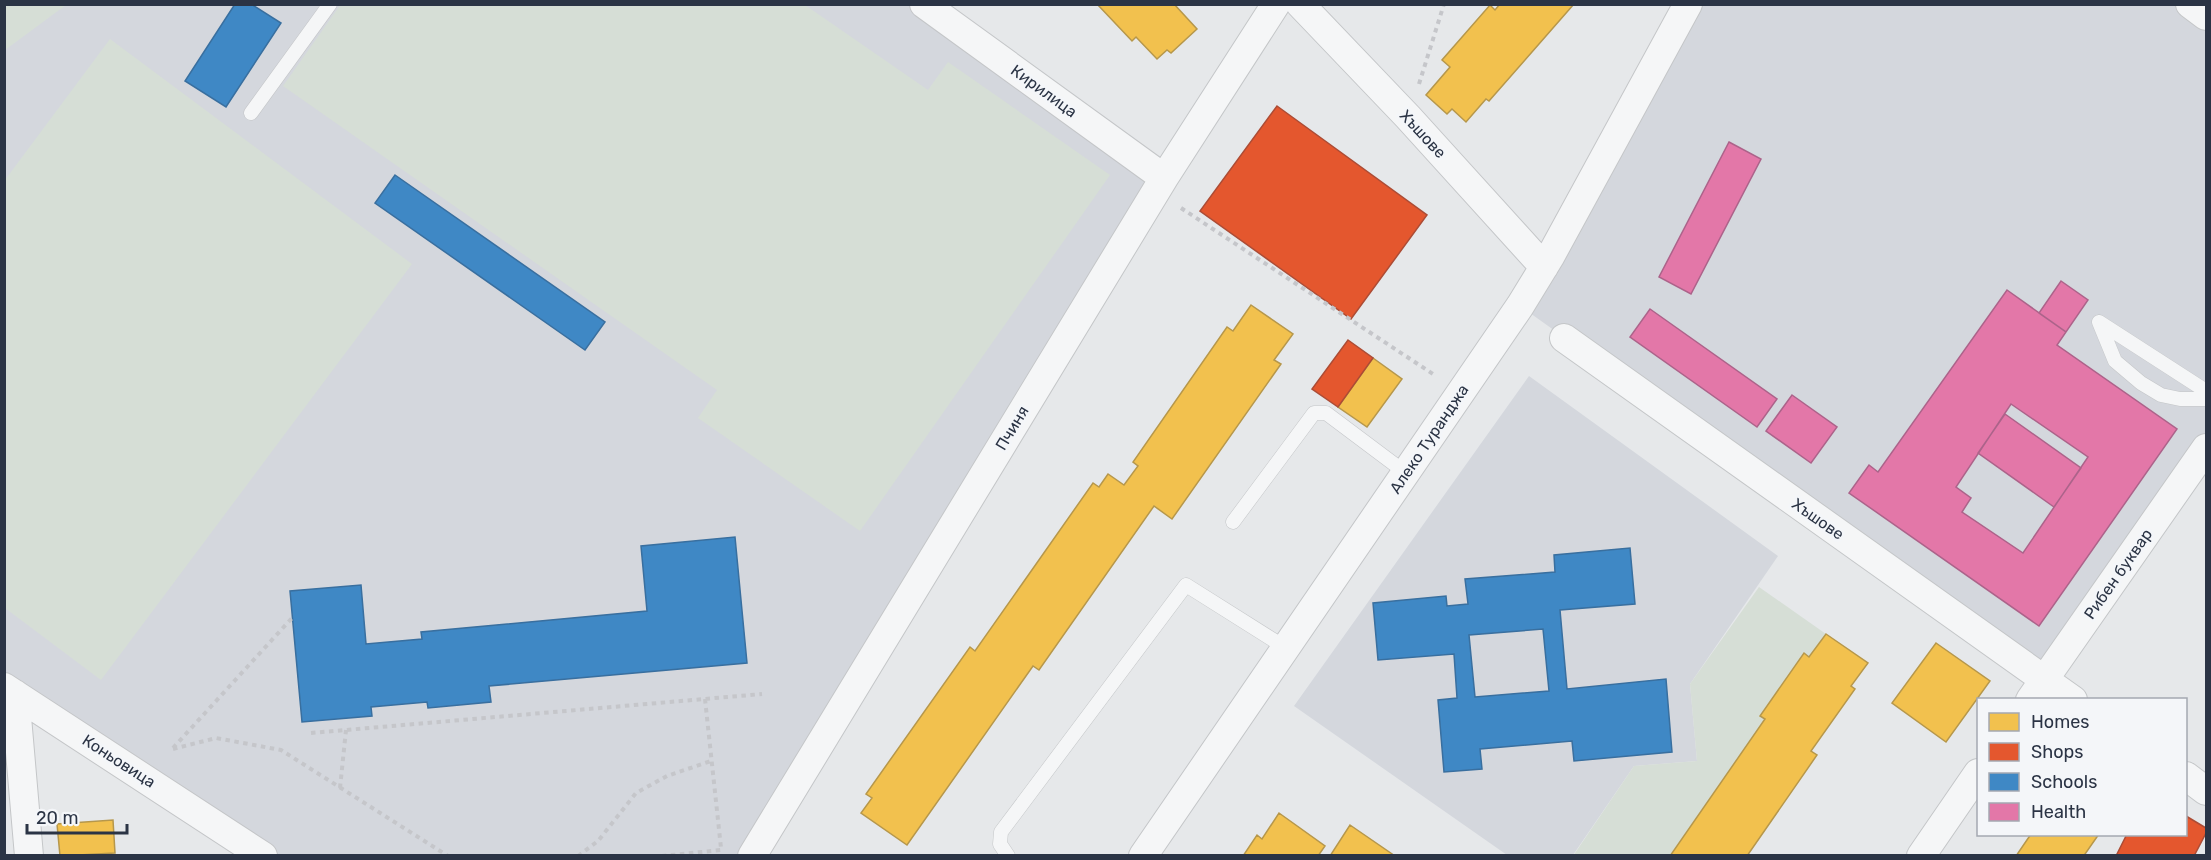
<svg xmlns="http://www.w3.org/2000/svg" width="2211" height="860" font-family="Rubik,sans-serif">
<style>
.built{fill:#d4d7dd}
.green{fill:#d6ded6}
.homes{fill:#f2c14e;stroke:#b6974b;stroke-width:1.5}
.shops{fill:#e4572e;stroke:#ac4c35;stroke-width:1.5}
.schools{fill:#3f88c5;stroke:#396f9f;stroke-width:1.5;fill-rule:evenodd}
.health{fill:#e377a8;stroke:#ac638a;stroke-width:1.5;fill-rule:evenodd}
.lines{fill:none;stroke-linecap:round;stroke-linejoin:round}
.service-casing{stroke:#c4c6c8;stroke-width:15}
.minor-casing{stroke:#c4c6c8;stroke-width:30}
.path{stroke:#c5c6ca;stroke-width:4;stroke-dasharray:4.5 4.5;stroke-linecap:butt}
.service{stroke:#f5f6f7;stroke-width:14}
.minor{stroke:#f5f6f7;stroke-width:28}
.labels{text-anchor:middle;dominant-baseline:central;stroke-width:6;stroke-linejoin:round;paint-order:stroke}
.street-label{font-size:16px;fill:#2b3445;stroke:#f4f6f9}
</style>
<rect width="100%" height="100%" fill="#e6e8ea"/>
<path class="built" d="M66,4L924,5L1164,178L752,855H263L5,687L4,50Z
M2190,4L2206,16V448L2044,680L1520,306L1688,5Z
M1529,376L1778,556L1690,684L1697,761L1634,766L1573,855H1507L1294,706Z"/>
<path class="green" d="M5,4H66V5L5,50Z
M341,4L805,5L928,90L948,62L1110,175L860,531L698,418L717,390L283,86Z
M110,39L412,264L101,680L5,608V180Z
M1759,587L1826,634L1809,657L1804,653L1760,715L1765,719L1670,855L1573,856L1634,766L1697,761L1690,684Z"/>
<path class="homes" d="M1097,4H1174L1197,29L1171,53L1167,50L1157,59L1136,37L1132,41Z
M1500,4H1574L1489,101L1486,99L1466,122L1452,109L1447,114L1426,95L1450,67L1442,60L1490,5L1495,10Z
M1251,305L1293,334L1274,360L1281,364L1172,519L1154,506L1039,670L1033,666L907,845L861,813L872,798L866,794L970,647L975,651L1093,483L1099,487L1108,474L1124,485L1138,466L1133,462L1227,327L1233,331Z
M1373,358L1402,379L1367,427L1338,407Z
M1826,634L1868,663L1851,686L1855,689L1811,751L1817,755L1747,856H1670L1765,719L1760,716L1804,653L1809,657Z
M1936,643L1990,681L1946,742L1892,703Z
M1279,813L1325,846L1318,856H1243L1257,835L1262,839Z
M113,820L115,853L60,856L57,824Z
M1350,825L1395,856H1330Z
M2031,834H2099L2085,854L2088,856H2016Z"/>
<path class="shops" d="M1277,106L1427,215L1351,319L1200,211Z
M1348,340L1373,358L1338,407L1312,389Z
M2186,816L2206,828V833L2194,856H2116L2127,834H2186Z"/>
<path class="schools" d="M235,4H251L281,23L226,107L185,81Z
M395,175L605,322L585,350L375,203Z
M735,537L747,663L489,686L491,702L428,708L427,702L371,707L372,716L302,722L290,591L361,585L366,644L422,639L421,632L647,611L641,546Z
M1630,548L1635,604L1560,610L1567,689L1666,679L1672,752L1574,761L1572,741L1480,749L1482,769L1444,772L1438,700L1457,698L1454,654L1378,660L1373,603L1446,596L1447,606L1468,604L1465,579L1555,572L1554,555ZM1543,629L1549,691L1475,697L1469,635Z"/>
<path class="health" d="M1729,142L1761,159L1691,294L1659,277Z
M2061,281L2088,300L2066,332L2039,313Z
M2007,290L2066,332L2057,345L2177,429L2039,626L1849,493L1869,465L1878,472ZM2011,404L2088,457L2023,553L1962,512L1971,498L1956,487Z
M1650,309L1777,399L1757,427L1630,337Z
M1792,395L1837,427L1811,463L1766,431Z
M2005,414L2081,468L2054,507L1978,453Z"/>
<g class="lines">
<g class="service-casing">
<path id="service" d="M251,113L330,4
M2099,322L2115,361L2141,383L2161,395L2180,399H2206
M2099,322L2206,391
M1233,522L1314,413H1326L1406,473
M1008,856L1000,844L1001,832L1186,585L1286,648"/>
</g>
<g class="minor-casing">
<path id="minor" d="M924,4L1164,178
M1300,4L1408,117L1544,267
M2190,4L2206,16
M1564,338L2073,700
M4,687L263,856
M15,694L29,856
M2030,700L2206,448
M2186,776L2206,791
M752,856L1164,178L1276,4
M1143,856L1520,306L1550,257L1688,4
M1921,856L1978,773"/>
</g>
<path class="path" d="M1419,84L1444,4
M1181,208L1436,376
M705,699L721,848
M311,733L762,694
M173,748L292,618
M173,749L216,738L281,750L448,856
M340,788L346,730
M578,856L598,841L636,793L667,776L711,761
M662,856L721,850"/>
<use href="#service" class="service"/>
<use href="#minor" class="minor"/>
</g>
<g class="labels">
<g class="street-label">
<text transform="translate(1044 91) rotate(36)">Кирилица</text>
<text transform="translate(1423 134) rotate(47)">Хъшове</text>
<text transform="translate(1012 428) rotate(-59)">Пчиня</text>
<text transform="translate(1429 439) rotate(-56)">Алеко Туранджа</text>
<text transform="translate(1818 519) rotate(35)">Хъшове</text>
<text transform="translate(2118 574) rotate(-55)">Рибен буквар</text>
<text transform="translate(119 761) rotate(33)">Коньовица</text>
</g>
</g>
<rect width="2211" height="860" fill="none" stroke="#2b3445" stroke-width="12"/>
<rect x="1977" y="698" width="210" height="138" fill="#f4f6f9" stroke="#a4a8b1" stroke-width="1.5"/>
<rect x="1989" y="713" width="30" height="18" fill="#f2c14e" stroke="#a4a8b1" stroke-width="1.5"/>
<text x="2031" y="728" font-size="18" fill="#2b3445">Homes</text>
<rect x="1989" y="743" width="30" height="18" fill="#e4572e" stroke="#a4a8b1" stroke-width="1.5"/>
<text x="2031" y="758" font-size="18" fill="#2b3445">Shops</text>
<rect x="1989" y="773" width="30" height="18" fill="#3f88c5" stroke="#a4a8b1" stroke-width="1.5"/>
<text x="2031" y="788" font-size="18" fill="#2b3445">Schools</text>
<rect x="1989" y="803" width="30" height="18" fill="#e377a8" stroke="#a4a8b1" stroke-width="1.5"/>
<text x="2031" y="818" font-size="18" fill="#2b3445">Health</text>
<path d="M27 824v9h100v-9" fill="none" stroke="#2b3445" stroke-width="3"/>
<text x="36" y="824" font-size="18" fill="#2b3445" stroke="#f4f6f9" stroke-width="4.5" paint-order="stroke">20 m</text>
</svg>
